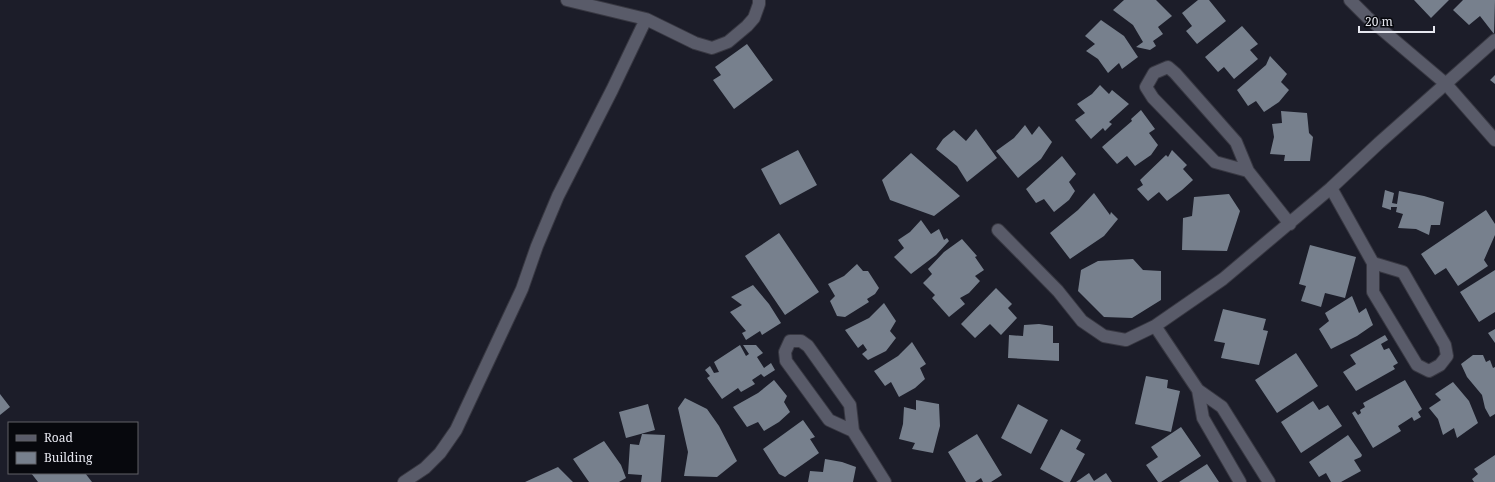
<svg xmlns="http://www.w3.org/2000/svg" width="1495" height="482" font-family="'Noto Serif',serif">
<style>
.building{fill:#77808d}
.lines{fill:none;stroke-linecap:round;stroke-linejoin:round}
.minor-casing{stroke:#383842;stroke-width:14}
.minor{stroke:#595b69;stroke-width:12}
</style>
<rect width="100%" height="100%" fill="#1c1d29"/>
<path class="building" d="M1124,0H1156L1172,16L1158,27L1163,34L1153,41L1156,46L1150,50L1136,47L1143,42L1133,25L1113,10Z
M1198,0H1209L1226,21L1197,44L1186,31L1192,26L1182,13Z
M1414,0H1449L1431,18Z
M1463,0H1495L1494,34L1480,16L1469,25L1453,10Z
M1101,20L1124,36L1138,57L1122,69L1119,63L1108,73L1098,59L1086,51L1095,44L1085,36Z
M1242,26L1258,44L1250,50L1258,59L1234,79L1224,67L1218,72L1205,57Z
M747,44L773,80L734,109L713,80L721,75L715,67Z
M1270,56L1287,74L1281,82L1289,90L1279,102L1264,112L1256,101L1248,106L1237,90L1266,65Z
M1495,75V84L1490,80Z
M1100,85L1109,94L1112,90L1129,104L1109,122L1112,124L1105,131L1103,128L1091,139L1075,120L1085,113L1077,104L1092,94Z
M1141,110L1155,129L1149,133L1158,145L1151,155L1135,166L1127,156L1117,164L1102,147L1132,121L1131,119Z
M1281,111L1307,113L1309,133L1313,137L1310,161H1284L1285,155L1270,154L1274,137L1272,124L1282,123Z
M1025,125L1032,135L1039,126L1052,142L1041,159L1018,178L996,151L1014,138Z
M976,129L997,158L967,182L957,166L936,149L943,139L954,130L966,141Z
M798,150L817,185L780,205L761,169Z
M1172,150L1187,165L1183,169L1193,180L1182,190L1167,201L1159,192L1148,201L1137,189L1143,185L1140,180L1166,155L1168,157Z
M911,153L960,196L934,216L890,200L882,180Z
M1062,156L1076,174L1069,182L1075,191L1069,200L1054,212L1044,199L1036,203L1026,189Z
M1385,190L1394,193L1392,203L1397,204L1399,191L1424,196L1444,202L1440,225H1431L1429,235L1416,229L1398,228L1403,214L1396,212L1397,207H1391V210L1382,207Z
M1094,193L1110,215L1111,212L1118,219L1104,236L1070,259L1050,233L1078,210Z
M1229,194L1240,211L1227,251L1182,250L1183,218L1192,216L1194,197Z
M1486,210L1495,224V235L1484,260L1488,266L1458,286L1446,268L1435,275L1421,254Z
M921,220L931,234L939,229L944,240L947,238L949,241L936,255L911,274L894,257L904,248L898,240L910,232Z
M779,233L819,292L785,315L745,256Z
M962,239L977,256L975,257L984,270L975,276L980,281L969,293L960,298L965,304L949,317L932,298L935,295L923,283L932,274L928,269L944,252Z
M1310,245L1356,257L1345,298L1325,293L1321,307L1301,301L1306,286L1299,284Z
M1133,259L1143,270L1161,271V300L1132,318L1104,317L1078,291L1081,270L1098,261Z
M857,264L863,271H868L879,288L875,294L867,299L869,302L845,317L837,316L830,301L835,296L828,284L844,276Z
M1495,270V312L1479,322L1460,292Z
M753,285L769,304L781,323L762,335L760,331L746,340L742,333L746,331L730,312L742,305L731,297Z
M996,288L1012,304L1008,308L1017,318L1001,335L990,324L975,338L961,324Z
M1352,296L1359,313L1366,308L1373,325L1357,336L1331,349L1319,329L1329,321L1325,313Z
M884,303L896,321L890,331L896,338L886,351L868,360L862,354L867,350L863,344L858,348L845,330L869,318Z
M1223,309L1266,319L1263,330L1268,331L1259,365L1221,358L1225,343L1214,341Z
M1039,324L1053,326V343H1059V361L1008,358L1009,335L1023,336L1024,325Z
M1495,329V343L1488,333Z
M1385,335L1388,340L1381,344L1384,350L1389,348L1398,363L1393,366L1395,369L1356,391L1343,372L1356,364L1350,355Z
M912,342L926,364L920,368L925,379L915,388L899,397L891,382L885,386L874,371L898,356Z
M740,345L746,356L749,354L743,345H756L763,353L757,357L764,368L771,363L775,370L764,377L761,374L752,380L755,384L741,392L738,388L722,399L707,378L710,376L705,370L710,366L714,373L719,372L714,362Z
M1296,353L1318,386L1277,413L1255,380Z
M1473,355H1483L1486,362L1490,360L1493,368L1495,367V414L1490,417L1485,408L1482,395L1467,377L1461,364Z
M1146,376L1168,380L1167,388L1180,391L1171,432L1135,424Z
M774,380L787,396L784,402L790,412L779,422L764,431L758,422L747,427L733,407L758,393Z
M1405,380L1422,409L1418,412L1421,417L1414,421L1412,417L1398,426L1401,431L1373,448L1352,413L1355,411L1358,415L1361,413L1360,410L1365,407L1363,403Z
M1453,382L1469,401L1478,423L1457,438L1454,428L1443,435L1438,419L1429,408L1441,400L1435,394Z
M0,394L10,407L0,415Z
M685,398L707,409L719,426L737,461L717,477L684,476L688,452L678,408Z
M916,400L939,404L940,426L933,453L912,449L915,443L899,439L903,424L904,407L916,410Z
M1313,401L1319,410L1328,405L1342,426L1301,453L1281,422Z
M648,404L655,430L626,438L619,412Z
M1018,404L1048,420L1031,454L1001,438Z
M803,420L815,437L810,439L819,453L785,477L779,474L763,449Z
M1181,427L1201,456L1161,482H1158L1146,465L1158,457L1151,447Z
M1061,429L1081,440L1076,449L1085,454L1070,482H1064L1040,469Z
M642,434L665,435L661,482H641L642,475L628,474L630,444L639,445Z
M977,434L1002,475L991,482H983L981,478L975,482H966L948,452Z
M1348,435L1362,455L1361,457L1354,460L1361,471L1341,482H1331L1326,473L1319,477L1309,462Z
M604,441L621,465L626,478L619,482H589L573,459Z
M1495,455V482H1474L1472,479L1478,474L1474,469Z
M825,459L842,462L856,467L853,482H808L810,471L823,472Z
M1207,464L1219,482H1179Z
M558,467L573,482H525Z
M31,473H85L92,482H38Z
M1089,473L1094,481L1106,473L1112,482H1076Z"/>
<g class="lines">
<g class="minor-casing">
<path id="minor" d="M567,0L646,19L695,43L712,48L728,42L747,26L754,18L759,4V0
M1350,0L1367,17L1446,84L1495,140
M1248,171L1236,142L1175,73L1168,67L1154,73L1146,87L1153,98L1215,162L1248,171L1290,224
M1331,188L1373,263V292L1417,365L1429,371L1440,365L1447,356L1445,345L1403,272L1373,263
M998,230L1058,291L1082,321L1104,336L1126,340L1155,326L1223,279L1331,188L1379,143L1495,40
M1155,326L1198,390L1203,418L1240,482
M1198,390L1222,407L1269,482
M853,431L829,420L786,361L785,352L790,341H801L808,346L850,405L853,431L885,482
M404,482L425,468L440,453L456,430L522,289L537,246L558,196L612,90L646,19"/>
</g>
<use href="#minor" class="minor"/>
</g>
<rect x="8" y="422" width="130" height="52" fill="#07080d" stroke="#606167"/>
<rect x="16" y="435" width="20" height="6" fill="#595b69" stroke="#606167"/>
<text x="44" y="442" font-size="12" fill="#e6e7ef">Road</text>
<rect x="16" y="452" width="20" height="12" fill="#77808d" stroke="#606167"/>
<text x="44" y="462" font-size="12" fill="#e6e7ef">Building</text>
<path d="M1359 26v6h75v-6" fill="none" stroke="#e6e7ef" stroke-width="2"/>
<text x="1365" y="26" font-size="12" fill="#e6e7ef" stroke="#07080d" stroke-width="3" paint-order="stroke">20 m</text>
</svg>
